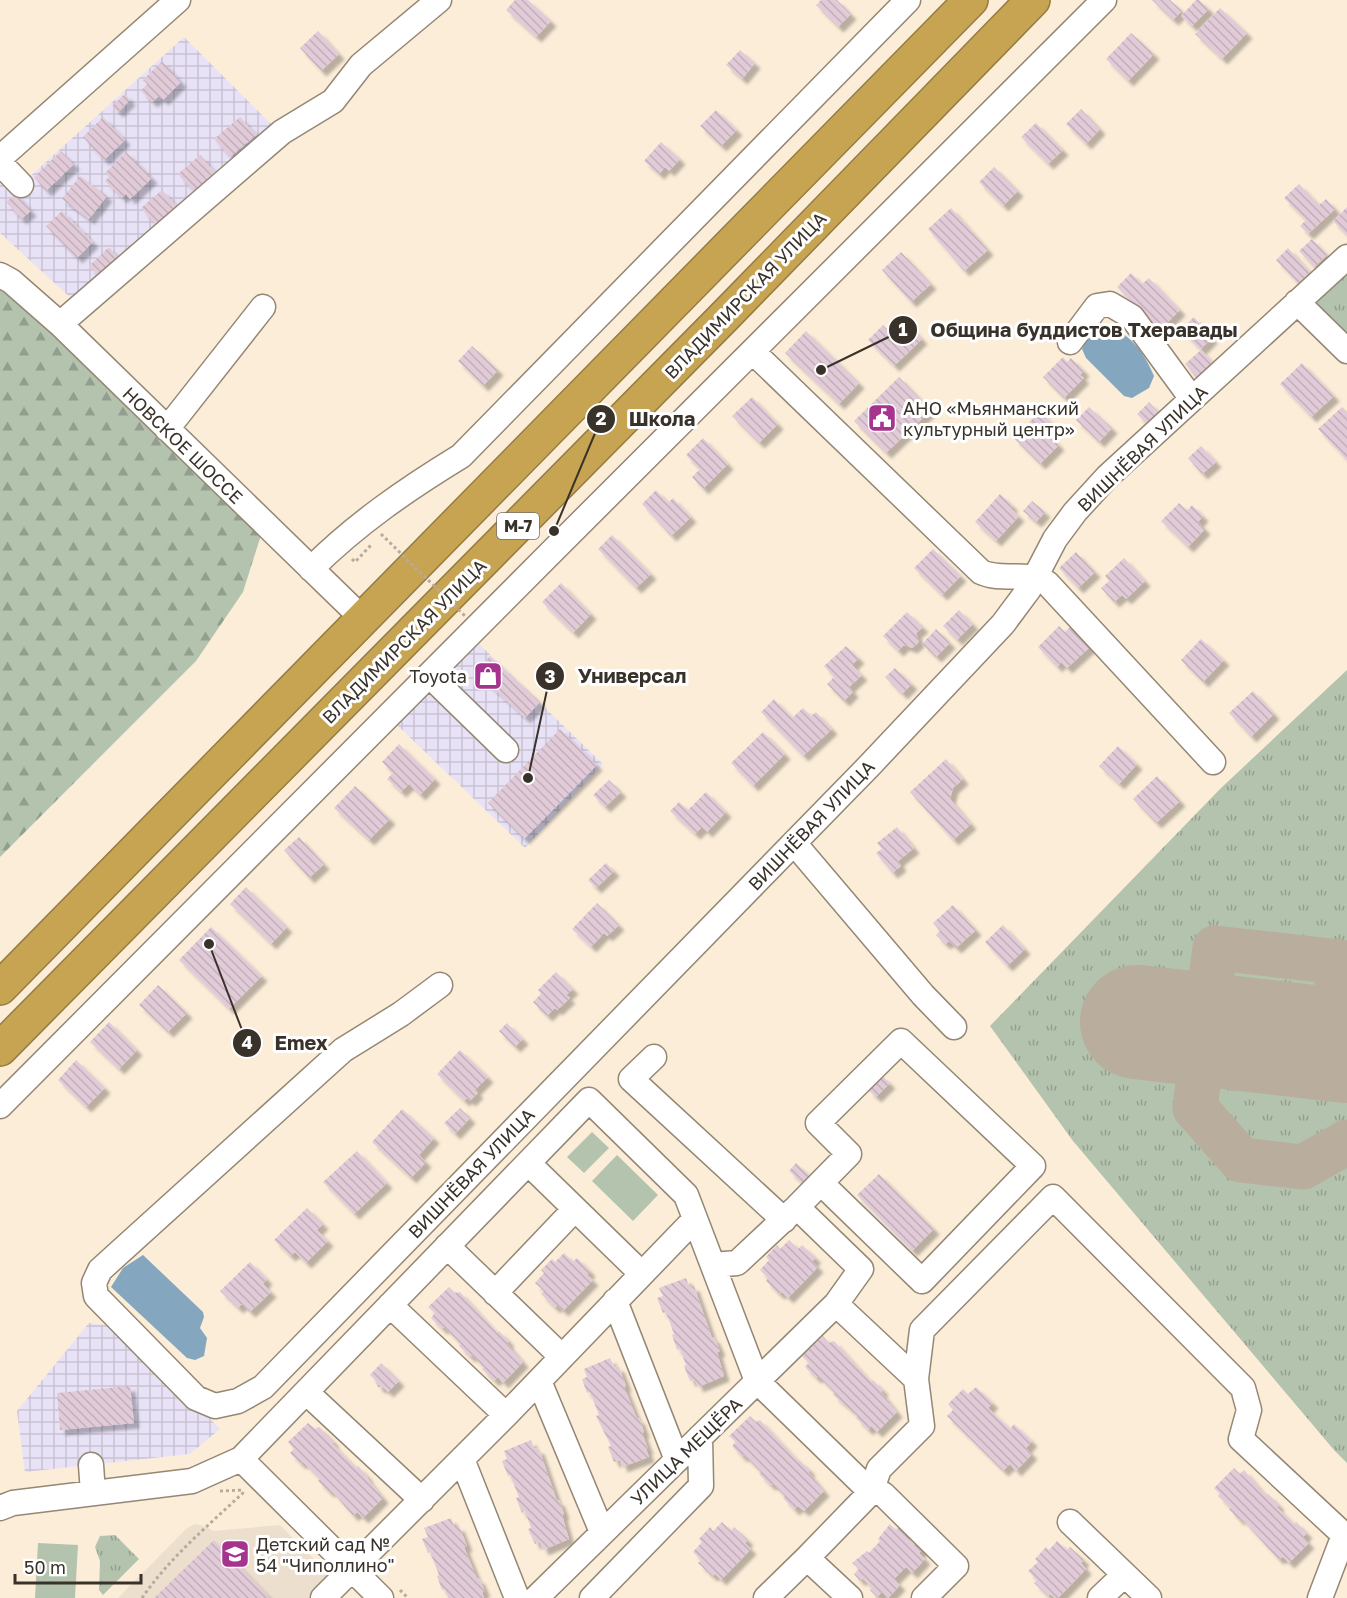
<svg xmlns="http://www.w3.org/2000/svg" width="1347" height="1598" font-family="'Golos Text',sans-serif">
<style>
.industrial{fill:url(#industrial-grid)}
.education{fill:#eddfcd}
.grass{fill:url(#grass-tufts)}
.forest{fill:url(#forest-firs)}
.pitch{fill:#b4c3ae}
.water{fill:#84a6be}
.lines{fill:none;stroke-linecap:round;stroke-linejoin:round}
.taxiway{stroke:#b9ad9d;stroke-width:45}
.runway{stroke:#b9ad9d;stroke-width:114}
.building{fill:url(#building-back-hatch);filter:url(#shadow)}
.minor-casing{stroke:#948774;stroke-width:27}
.highway-casing{stroke:#957c43;stroke-width:36}
.path{stroke:#b7ab9b;stroke-width:3;stroke-dasharray:3 3;stroke-linecap:butt}
.minor{stroke:#fff;stroke-width:24}
.highway{stroke:#c7a451;stroke-width:33}
.path-bridge{stroke:#b7ab9b;stroke-width:3;stroke-dasharray:3 3;stroke-linecap:butt}
.labels{text-anchor:middle;dominant-baseline:central;stroke-width:6;stroke-linejoin:round;paint-order:stroke}
.shield{fill:#fff;stroke:#74706a;stroke-width:1.5}
.shield-label{font-size:16px;font-weight:bold;fill:#38322a}
.street-label{font-size:18px;fill:#38322a;stroke:#fff}
.poi-label{font-size:18px;fill:#38322a;stroke:#fff;text-anchor:start}
.leader{fill:none;stroke:#38322a;stroke-width:2}
.callout-dot{fill:#38322a;stroke:#fff;stroke-width:2}
.mark-label{font-size:18px;text-anchor:middle;font-weight:bold;fill:#fff}
.callout-label{font-size:20px;text-anchor:middle;font-weight:bold;fill:#38322a;stroke:#fff;stroke-width:6;stroke-linejoin:round;paint-order:stroke}
</style>
<defs>
<pattern id="industrial-grid" width="8" height="8" patternUnits="userSpaceOnUse" patternTransform="scale(1.5)"><rect width="8" height="8" fill="#e8e2f7"/><path d="M0 4h8M4 0v8" fill="none" stroke="#c8c2d4"/></pattern>
<pattern id="grass-tufts" width="24" height="20" patternUnits="userSpaceOnUse" patternTransform="scale(1.5)"><rect width="24" height="20" fill="#b4c3ae"/><path d="M3 7l-1-3M5 7V3M7 7l1-3M15 17l-1-3M17 17v-4M19 17l1-3" fill="none" stroke="#939f8e"/></pattern>
<pattern id="forest-firs" width="22" height="20" patternUnits="userSpaceOnUse" patternTransform="scale(1.5)"><rect width="22" height="20" fill="#b4c3ae"/><path d="M5 1l3.5 6h-7zM16 11l3.5 6h-7z" fill="#939f8e"/></pattern>
<pattern id="building-back-hatch" width="6" height="6" patternUnits="userSpaceOnUse" patternTransform="scale(1.5)"><rect width="6" height="6" fill="#e2cbd9"/><path d="M-1 5l2 2M0 0l6 6M5-1l2 2" fill="none" stroke="#c3afba"/></pattern>
<filter id="shadow"><feDropShadow dx="5.5" dy="5.5" stdDeviation="1.5" flood-color="#0004"/></filter>
</defs>
<rect width="100%" height="100%" fill="#fcedd9"/>
<path class="industrial" d="M184,37L273,126L73,300L0,233V184L4,180L15,190Z
M476,641L603,764L525,848L395,723Z
M89,1323L120,1327L220,1429L190,1454L25,1472L17,1411Z"/>
<path class="education" d="M195,1524L207,1527L213,1531L280,1525L331,1576L335,1598H118L187,1528Z"/>
<path class="grass" d="M1347,272V344L1309,307Z
M1347,670V1463L1334,1450L1073,1141L990,1026L1221,788Z
M115,1535L139,1559L103,1595L99,1590L100,1561L95,1547L100,1536Z"/>
<path class="forest" d="M0,290L29,309L261,535L243,592L196,661L0,857Z"/>
<path class="pitch" d="M592,1132L609,1148L584,1173L567,1157Z
M617,1155L658,1195L633,1221L592,1181Z
M38,1543L78,1545L75,1598H35Z"/>
<path class="water" d="M1105,324C1131,335 1143,350 1154,376L1149,388L1132,398L1124,396L1086,358L1082,349L1087,338Z
M143,1255L203,1312L204,1317L200,1328L207,1338L204,1356L195,1360L187,1358L111,1287L123,1268Z"/>
<g class="lines">
<path class="taxiway" d="M1347,963L1215,948L1195,1108L1241,1160L1303,1167L1347,1142
M1329,1043L1340,962"/>
<path class="runway" d="M1137,1022L1347,1046"/>
</g>
<path class="building" d="M515,0H528L551,21L536,37L506,10Z
M821,0H837L851,14L838,27L816,5Z
M1152,0H1170L1182,11L1173,20Z
M1196,0H1199L1209,9L1192,26L1181,16Z
M1220,8L1247,33L1222,59L1195,34Z
M318,31L339,54L321,71L300,48Z
M1131,33L1154,54L1128,81L1106,59Z
M740,50L755,63L742,79L726,65Z
M162,61L181,82L163,100L159,96L152,102L141,91L147,84L143,80Z
M125,94L130,100L118,112L112,106Z
M1081,109L1100,129L1086,144L1066,124Z
M716,110L737,130L721,146L700,126Z
M103,117L125,140L104,160L83,137Z
M240,117L256,135L230,157L214,139Z
M1036,123L1063,150L1048,164L1021,137Z
M661,142L680,159L669,171L665,167L659,174L644,161Z
M61,151L74,164L46,191L34,177Z
M126,152L152,178L130,199L126,194L122,198L105,181L109,177L105,173Z
M200,155L216,173L194,192L178,174Z
M994,167L1018,191L1003,206L979,182Z
M80,176L107,196L89,219L62,199Z
M1299,184L1319,205L1326,199L1335,209L1308,234L1300,226L1306,220L1284,198Z
M162,190L177,206L156,225L141,208Z
M16,194L31,211L21,219L6,202Z
M1347,207V235L1333,221Z
M951,208L988,250L964,271L928,229Z
M62,211L93,242L77,258L46,226Z
M1312,239L1327,255L1314,267L1299,251Z
M109,247L120,260L101,278L89,266Z
M1288,248L1310,272L1298,283L1276,260Z
M901,252L931,284L911,302L882,270Z
M1131,273L1142,284L1149,278L1180,310L1159,331L1117,287Z
M1194,317L1212,338L1200,350L1181,329Z
M908,324L922,339L894,366L868,340L883,325L895,337Z
M806,331L859,383L839,404L785,353Z
M472,346L498,370L483,386L458,361Z
M1201,350L1213,363L1197,378L1185,364Z
M1063,357L1067,362L1071,358L1084,371L1080,375L1084,378L1064,398L1043,377Z
M1302,363L1334,396L1311,417L1280,384Z
M899,377L931,410L886,453L854,421Z
M752,397L778,424L759,443L732,416Z
M1149,402L1159,413L1147,424L1137,414Z
M1089,407L1112,428L1099,442L1076,420Z
M1342,407L1347,412V460L1318,429Z
M1040,411L1056,428L1049,435L1059,445L1040,464L1014,438Z
M703,438L728,464L703,489L692,477L700,469L686,455Z
M1201,446L1216,462L1202,474L1188,458Z
M656,490L668,503L673,498L691,517L671,536L642,504Z
M1000,494L1013,506L1010,508L1019,516L996,541L975,522Z
M1032,501L1045,512L1036,522L1023,511Z
M1179,503L1187,511L1192,505L1203,516L1198,522L1205,529L1188,547L1161,521Z
M612,535L651,574L636,588L598,549Z
M933,549L961,576L942,595L914,568Z
M1076,552L1095,572L1078,588L1059,568Z
M1124,558L1145,581L1126,599L1122,595L1114,602L1101,588L1109,581L1105,576Z
M561,583L591,614L573,633L542,602Z
M959,610L973,624L957,640L943,626Z
M907,612L923,627L916,633L919,642L912,648L904,645L898,651L883,636Z
M1059,626L1065,632L1071,626L1091,646L1067,668L1061,662L1057,667L1038,647Z
M936,629L950,643L936,657L922,644Z
M1201,639L1224,660L1203,682L1181,660Z
M846,646L859,658L852,665L862,675L849,687L853,692L844,701L827,684L834,677L824,666Z
M490,656L540,702L525,718L475,672Z
M895,668L912,684L902,694L885,677Z
M1253,691L1274,714L1251,737L1229,713Z
M774,699L792,718L803,708L811,716L816,712L832,729L803,756L761,712Z
M560,729L597,765L524,839L488,803Z
M763,732L785,754L753,786L731,763Z
M399,744L435,779L420,795L409,784L401,792L387,779L393,773L382,762Z
M1118,746L1137,764L1119,784L1099,766Z
M946,759L963,779L953,788L950,799L971,824L953,840L910,792Z
M1157,776L1180,801L1156,823L1133,799Z
M609,780L621,792L605,807L593,795Z
M355,786L390,819L369,840L334,808Z
M706,792L726,812L707,832L702,827L695,834L670,811L679,802L688,810Z
M897,827L914,848L898,861L901,866L892,873L876,853L882,849L877,843Z
M299,837L324,864L309,878L284,850Z
M606,863L614,871L596,888L588,880Z
M246,887L287,927L271,944L230,904Z
M597,903L619,925L607,936L604,933L591,947L572,929Z
M953,905L976,930L956,948L949,941L945,944L936,935L940,931L933,923Z
M1003,925L1025,949L1007,966L985,942Z
M211,927L262,976L229,1009L179,960Z
M556,972L573,989L566,995L570,998L557,1010L555,1008L547,1016L533,1002L541,994L538,990Z
M158,985L187,1013L168,1032L139,1005Z
M109,1022L137,1050L119,1069L90,1042Z
M507,1023L523,1039L515,1047L499,1031Z
M460,1050L488,1077L475,1090L478,1093L470,1101L467,1098L464,1101L437,1074Z
M76,1060L105,1088L86,1107L58,1080Z
M882,1076L890,1083L876,1097L868,1090Z
M460,1108L470,1118L455,1134L444,1123Z
M402,1109L434,1138L419,1155L426,1162L411,1178L372,1142Z
M357,1151L387,1183L354,1214L323,1182Z
M796,1163L809,1175L802,1183L789,1171Z
M879,1174L934,1229L912,1251L857,1195Z
M307,1208L323,1224L317,1230L328,1241L306,1263L295,1252L290,1256L274,1240Z
M789,1240L798,1249L802,1245L816,1258L812,1261L818,1267L788,1298L782,1292L779,1294L766,1281L768,1278L760,1270L769,1260L766,1257L777,1245L780,1249Z
M564,1253L573,1262L577,1258L590,1271L587,1275L593,1280L563,1311L557,1305L555,1308L541,1294L544,1291L535,1283L544,1273L541,1270L552,1259L555,1262Z
M250,1262L267,1279L263,1284L271,1292L250,1312L242,1304L238,1308L220,1291Z
M686,1278L689,1286H694L712,1338L714,1337L720,1351L717,1352L724,1376L698,1387L695,1380L690,1381L684,1366L686,1365L680,1349L677,1350L672,1335L674,1334L666,1312L663,1313L657,1298L663,1296L659,1288Z
M449,1287L455,1293L460,1292L497,1333L499,1331L509,1341L507,1343L523,1362L503,1383L498,1377L494,1381L482,1369L484,1367L472,1355L470,1357L459,1346L461,1344L444,1327L442,1329L431,1318L435,1313L428,1307Z
M823,1336L829,1343L834,1341L871,1382L873,1380L883,1390L881,1392L897,1412L877,1432L871,1426L868,1430L856,1418L858,1416L833,1395L835,1393L818,1376L816,1378L805,1367L809,1363L802,1356Z
M610,1358L614,1366L619,1367L626,1386L624,1387L637,1419L639,1418L644,1432L642,1433L648,1449H646L649,1457L622,1467L620,1460L614,1462L608,1447L611,1446L596,1416L599,1415L590,1392L587,1393L582,1379L587,1377L584,1369Z
M381,1363L399,1381L388,1392L384,1388L378,1387L375,1380L370,1375Z
M130,1386L134,1423L60,1430L57,1393Z
M976,1387L993,1403L988,1408L1010,1429L1014,1424L1032,1441L1026,1448L1032,1454L1016,1471L1010,1464L1003,1471L947,1416L953,1410L948,1404L963,1389L968,1394Z
M750,1416L756,1422L760,1420L798,1461L799,1460L810,1470L808,1472L824,1491L804,1511L798,1506L794,1510L783,1498L785,1496L773,1484L770,1485L759,1474L761,1472L744,1455L742,1457L732,1446L736,1442L729,1436Z
M308,1423L315,1429L319,1427L334,1442L332,1443L356,1468L358,1466L368,1477L367,1478L383,1498L363,1518L357,1512L353,1516L331,1490L329,1492L318,1481L320,1479L303,1462L301,1464L290,1453L294,1449L288,1442Z
M531,1440L534,1448L539,1449L557,1501L559,1500L564,1514L562,1515L569,1539L543,1550L540,1542L535,1544L528,1529L531,1528L525,1511L522,1513L516,1498L519,1497L510,1475L508,1476L502,1461L507,1459L504,1451Z
M1234,1468L1240,1474L1244,1470L1266,1496L1268,1494L1279,1505L1277,1507L1294,1524L1296,1522L1307,1533L1303,1537L1309,1543L1289,1563L1283,1557L1278,1559L1241,1518L1239,1520L1229,1509L1231,1508L1218,1496L1220,1494L1214,1488Z
M451,1518L454,1526H459L467,1546L464,1547L477,1579L479,1578L485,1592H482L484,1598H448L445,1589L442,1590L437,1576L439,1575L430,1552L428,1553L422,1539L428,1537L424,1528Z
M722,1522L731,1531L734,1527L748,1540L745,1543L751,1549L721,1580L715,1574L712,1576L698,1563L701,1560L693,1552L702,1542L699,1539L710,1527L713,1531Z
M890,1524L896,1530L900,1526L907,1532L904,1535L914,1545L917,1542L923,1548L919,1553L925,1559L912,1573L906,1567L894,1579L900,1585L888,1598L882,1592L877,1597L870,1590L872,1588L862,1578L860,1581L854,1574L859,1569L852,1563L867,1551L869,1553L880,1541L878,1539Z
M214,1540L269,1597L268,1598H154Z
M1057,1541L1067,1550L1070,1547L1084,1560L1081,1563L1086,1569L1058,1598H1055L1050,1594L1048,1596L1034,1583L1037,1580L1028,1571L1038,1562L1035,1559L1046,1547L1049,1550Z"/>
<g class="lines">
<g class="minor-casing">
<path id="minor" d="M0,158L178,0
M0,163L21,185
M0,275L11,281L60,324L363,619
M1297,302L1347,351
M60,324L282,132L333,101L361,65L439,0
M1070,342L1097,306L1110,304L1132,317L1192,399
M753,352L981,572C1003,582 1025,570 1047,583L1213,762
M167,429L263,307
M311,569C356,524 407,489 461,456L908,0
M429,675L506,750
M794,843L923,995L954,1027
M440,985L401,1014L343,1050L100,1270L94,1283L96,1296L196,1398L215,1406L238,1401L263,1387L870,765L1003,624L1029,589L1055,539L1075,512L1107,477L1347,257
M654,1057L631,1079L784,1220
M0,1106C366,735 736,369 1104,0
M528,1163L642,1274
M797,1207L849,1154L818,1123L901,1041L1033,1166L922,1281L821,1183
M447,1246L562,1357
M495,1293L575,1209
M615,1301L677,1460
M836,1304L916,1379L922,1426L879,1469L871,1492L883,1494L956,1566L924,1598
M390,1305L506,1415
M916,1379L922,1330L1053,1197L1243,1388L1249,1410L1241,1439L1344,1535L1320,1598
M539,1381L602,1532
M306,1392L422,1500
M241,1459L589,1100L686,1195L757,1381L871,1492L807,1558
M462,1459L517,1598
M91,1465L93,1493
M0,1508L13,1503L192,1481L241,1459L381,1598
M1070,1522L1149,1598
M323,1598L506,1415L695,1219
M536,1598L836,1304L861,1269L797,1207L737,1263L713,1265
M592,1598L701,1486L700,1437
M766,1598L807,1558L850,1598
M1100,1598L1124,1575"/>
</g>
<g class="highway-casing">
<path id="highway" d="M0,988L971,0
M0,1049L722,319L1033,0"/>
</g>
<path class="path" d="M352,559L355,562L372,544
M220,1491L244,1490
M400,1590L408,1598
M142,1598C170,1557 209,1525 245,1491"/>
<use href="#minor" class="minor"/>
<use href="#highway" class="highway"/>
<path class="path-bridge" d="M381,534L466,617"/>
</g>
<defs>
<g id="civic-square" transform="scale(1.5)"><rect x="-9" y="-9" width="18" height="18" rx="4" fill="#a6338d" stroke="#fff"/><path d="M-.6-6.5H3V-4.5H.6V-3L4-1V1h2V6H-6V1h2V-1L-.6-3ZM-1.2 2.5V6h2.4V2.5Z" fill="#fff"/></g>
<g id="shop-square" transform="scale(1.5)"><rect x="-9" y="-9" width="18" height="18" rx="4" fill="#a6338d" stroke="#fff"/><path d="M-5-2.5h2.3a2.7 3.5 0 0 1 5.4 0H5L5.5 6h-11ZM-1.5-2.5h3a1.5 2.3 0 0 0-3 0Z" fill="#fff"/></g>
<g id="school-square" transform="scale(1.5)"><rect x="-9" y="-9" width="18" height="18" rx="4" fill="#a6338d" stroke="#fff"/><path d="M0-5L7-2L0 1L-7-2ZM-4 1L0 2.5L4 1V4Q0 6-4 4Z" fill="#fff"/></g>
</defs>
<g fill-rule="evenodd">
<use href="#civic-square" x="882" y="418"/>
<use href="#shop-square" x="488" y="676"/>
<use href="#school-square" x="235" y="1554"/>
</g>
<g class="labels">
<rect class="shield" x="497" y="513" width="42" height="26" rx="4.5"/>
<g class="shield-label">
<text x="518" y="526">М-7</text>
</g>
<g class="street-label">
<text transform="translate(745 295) rotate(-46)">ВЛАДИМИРСКАЯ УЛИЦА</text>
<text transform="translate(183 445) rotate(44)">НОВСКОЕ ШОССЕ</text>
<text transform="translate(1142 448) rotate(-44)">ВИШНЁВАЯ УЛИЦА</text>
<text transform="translate(404 641) rotate(-45)">ВЛАДИМИРСКАЯ УЛИЦА</text>
<text transform="translate(811 825) rotate(-46)">ВИШНЁВАЯ УЛИЦА</text>
<text transform="translate(471 1173) rotate(-46)">ВИШНЁВАЯ УЛИЦА</text>
<text transform="translate(686 1451) rotate(-44)">УЛИЦА МЕЩЁРА</text>
</g>
<g class="poi-label">
<text x="903" y="408">АНО «Мьянманский<tspan x="903" dy="21">культурный центр»</tspan></text>
<text x="467" y="676" text-anchor="end">Toyota</text>
<text x="256" y="1544">Детский сад №<tspan x="256" dy="21">54 "Чиполлино"</tspan></text>
</g>
</g>
<path class="leader" d="M821 370L903 330M554 531L601 419M528 778L550 676M209 944L247 1043"/>
<g class="callout-dot">
<circle cx="821" cy="370" r="6"/>
<circle cx="554" cy="531" r="6"/>
<circle cx="528" cy="778" r="6"/>
<circle cx="209" cy="944" r="6"/>
<circle cx="903" cy="330" r="15"/>
<circle cx="601" cy="419" r="15"/>
<circle cx="550" cy="676" r="15"/>
<circle cx="247" cy="1043" r="15"/>
</g>
<g class="mark-label">
<text x="903" y="336">1</text>
<text x="601" y="425">2</text>
<text x="550" y="683">3</text>
<text x="247" y="1049">4</text>
</g>
<g class="callout-label">
<text x="1084" y="337">Община буддистов Тхеравады</text>
<text x="662" y="426">Школа</text>
<text x="632" y="683">Универсал</text>
<text x="301" y="1050">Emex</text>
</g>
<path d="M15 1574v9h126v-9" fill="none" stroke="#38322a" stroke-width="3"/>
<text x="24" y="1574" font-size="18" fill="#38322a" stroke="#ffffff" stroke-width="4.5" paint-order="stroke">50 m</text>
</svg>
